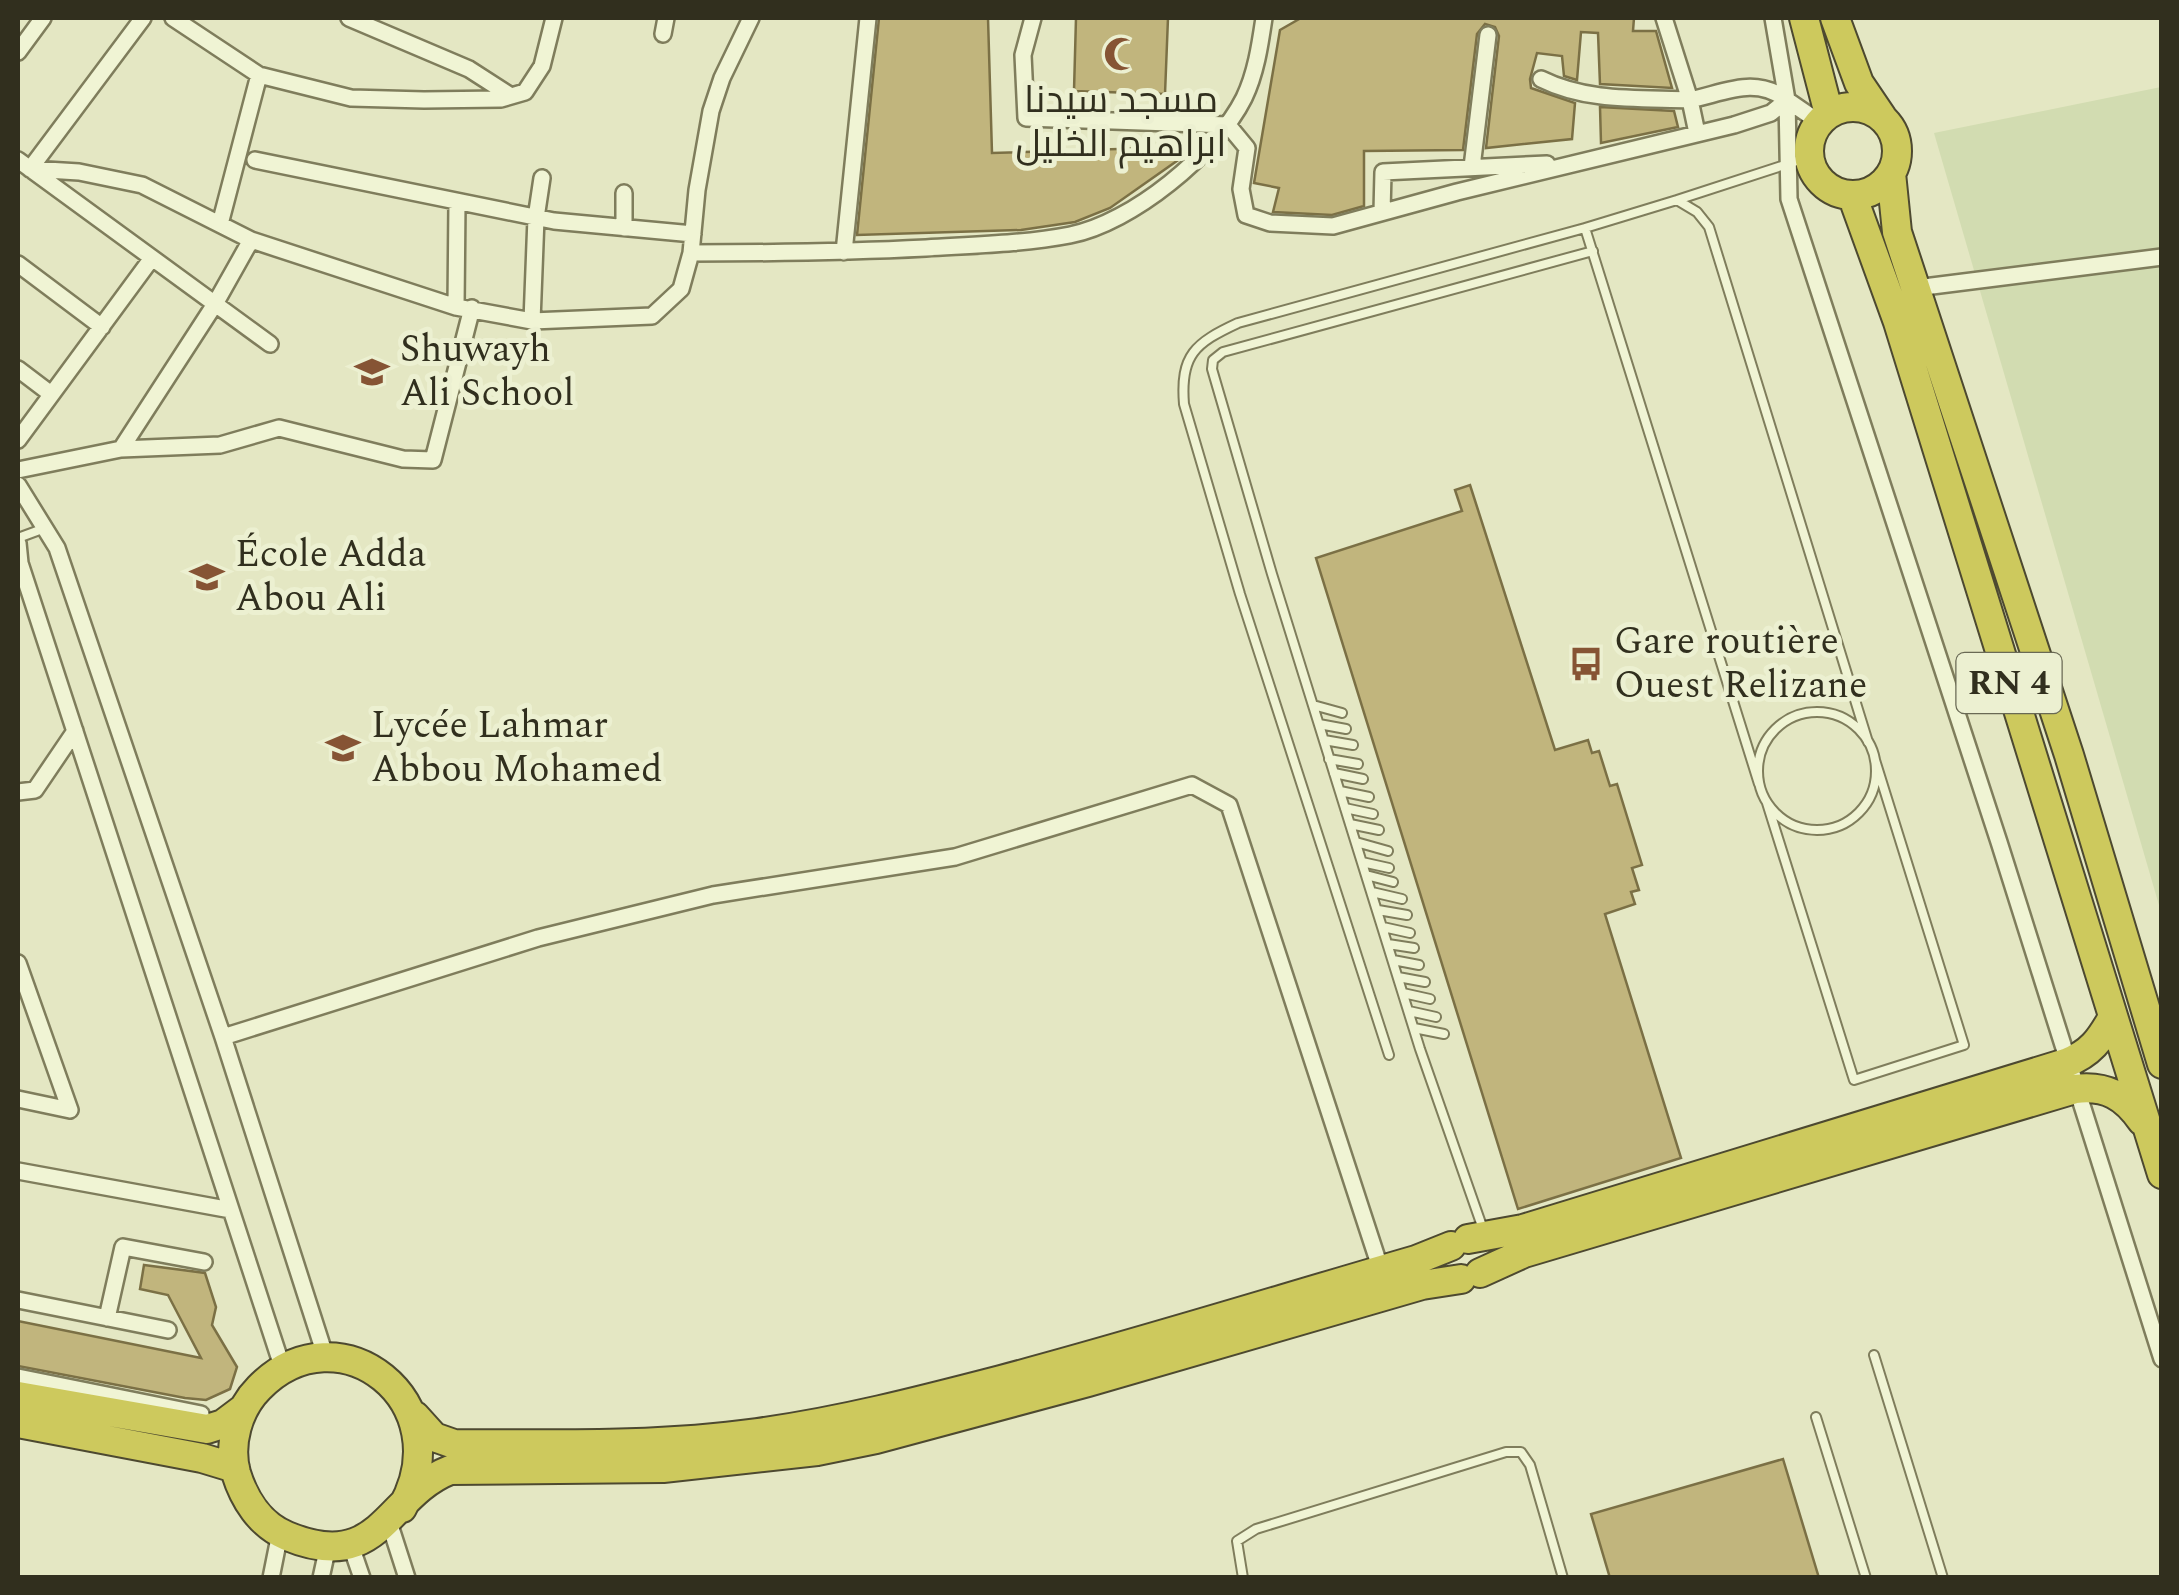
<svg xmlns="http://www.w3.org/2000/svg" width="2179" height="1595" font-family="Spectral,Cairo,serif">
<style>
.farmland{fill:#d2dcb1}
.building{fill:#c1b57d;stroke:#7b7045;stroke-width:2.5}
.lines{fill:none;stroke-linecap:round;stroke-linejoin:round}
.lane-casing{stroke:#7f7d5c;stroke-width:12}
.street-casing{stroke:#7f7d5c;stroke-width:20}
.highway-casing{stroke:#4d4930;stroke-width:32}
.lane{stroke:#f0f4d4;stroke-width:8}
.street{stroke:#f0f4d4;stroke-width:15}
.highway{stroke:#cdc95d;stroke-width:28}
.labels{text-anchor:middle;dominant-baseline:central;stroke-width:10;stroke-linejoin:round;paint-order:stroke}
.shield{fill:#ecf0d1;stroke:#696954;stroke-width:2.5}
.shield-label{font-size:35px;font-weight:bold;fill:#312f1e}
.poi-label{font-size:38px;fill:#312f1e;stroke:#ecf0d1;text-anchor:start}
</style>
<rect width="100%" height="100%" fill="#e4e7c3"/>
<path class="farmland" d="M2161,87V912L1934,133Z"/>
<path class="building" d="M879,18H988L992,153L1181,147V158L1110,208L1075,222L1021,230L857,235Z
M1076,18H1168L1165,94L1074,91Z
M1301,18H1634L1633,31H1656L1672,88L1600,84L1598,33L1581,32L1577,80L1564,76L1562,56L1537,53L1530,79L1531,88L1575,103L1572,139L1486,148L1499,36L1495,27L1485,24L1477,34L1463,150L1364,151V206L1332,215L1273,212L1279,188L1254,183L1280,30Z
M1600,107L1674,111L1678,127L1601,143Z
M1470,485L1555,750L1588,740L1592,753L1599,751L1610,786L1617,784L1642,865L1632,868L1639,890L1631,892L1635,904L1605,914L1681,1158L1518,1209L1316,558L1462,511L1455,490Z
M144,1265L205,1273L216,1307L212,1325L237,1367L230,1389L206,1400L185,1398L18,1366V1321L201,1358L168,1295L140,1289Z
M1783,1459L1819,1578H1610L1591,1514Z"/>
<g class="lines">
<g class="lane-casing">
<path id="lane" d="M1677,200L1809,157
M1585,228L1759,784
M18,538L45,528
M1313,705L1342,713
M1758 771a59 59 0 1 1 118 0a59 59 0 1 1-118 0Z
M1319,724L1346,729
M1324,740L1353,745
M1329,759L1358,764
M1334,773L1363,779
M1340,791L1369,797
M1767,803L1854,1080L1964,1045L1875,760
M1345,808L1373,814
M1350,824L1379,830
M1356,842L1388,851
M1362,862L1389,868
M1366,875L1393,882
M1372,892L1402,899
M1378,910L1407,915
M1383,927L1410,933
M1388,944L1414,948
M1393,960L1419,965
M1398,977L1425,982
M1403,993L1430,999
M1409,1011L1436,1017
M1414,1028L1444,1034
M1389,1055L1240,594L1184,404C1180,355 1195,343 1238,323L1585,228L1677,200L1697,212L1709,227L1868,742
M1483,1229L1420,1049L1272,574L1212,369L1213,360L1223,352L1593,251
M1874,1355L1943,1578
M1816,1417L1866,1578
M1243,1578L1237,1541L1256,1529L1506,1452H1521L1530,1465L1563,1578"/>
</g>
<g class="street-casing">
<path id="street" d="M173,18L259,75L351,98L424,100L501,99L525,92L542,66L554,18
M349,18L469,69L511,96
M1033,18L1023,55L1026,118L1228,125L1247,148L1241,189L1246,215L1270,223L1333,226L1457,192L1734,125L1771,113L1787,100L1819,122
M1664,18L1690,100C1727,92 1755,76 1787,100L1773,18
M663,34L666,18
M18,52L43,18
M1541,79C1587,102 1639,98 1690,100L1697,133
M1787,100L1789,199L1999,842L2162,1359
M18,160L270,344
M255,160L554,221L693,234
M1472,167L1488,35
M30,169L79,172L142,185L251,240L456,307L532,321L652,316L681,289L691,253L697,190L711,111L722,78L751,18
M30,169L143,18
M1382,212L1383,172L1547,164
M220,224L259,75
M624,228V193
M844,252L868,18
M691,253C770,253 848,252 926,248C974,245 1023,244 1070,235C1132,223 1216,154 1244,98C1256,73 1260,45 1264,18
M18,264L102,327
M1916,288L2162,257
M456,307L457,202
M532,321L536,218L542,178
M18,369L51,394
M18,440L152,258
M121,449L215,304L251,240
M18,470L121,449L220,445L279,428L403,459L433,460L472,308
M18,485L57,548L223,1037L326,1358
M18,543L20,563L283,1369
M18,792L35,790L75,731
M18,963L70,1110L18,1099
M223,1037L538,938L713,895L955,857L1192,785L1229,805L1381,1270
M18,1171L231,1210
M18,1300L168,1330
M107,1318L123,1247L204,1262
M18,1377L201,1414
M389,1522L407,1578
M350,1543L362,1578
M271,1578L280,1533
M321,1578L328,1546"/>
</g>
<g class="highway-casing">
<path id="highway" d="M1804,18L1829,114
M1835,18L1859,83L1882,117
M1809 151a44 44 0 1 1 88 0a44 44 0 1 1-88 0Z
M1891,173L1897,232L2069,755L2162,1064
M1852,195L1898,322L2162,1174
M1468,1239L1523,1229L2066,1063C2091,1053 2100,1040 2113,1017
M1480,1273L1524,1253L2075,1089C2106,1085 2125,1096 2142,1121
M18,1396L207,1429L223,1424L243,1409
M415,1416L434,1437L454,1444C554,1444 656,1447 757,1433C839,1422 920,1401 1001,1380C1140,1343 1278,1300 1416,1260L1451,1246
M18,1423L202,1458L235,1468
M402,1508C462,1402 339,1306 259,1388C238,1409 228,1444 236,1473C244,1499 260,1525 287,1536C381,1575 386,1495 450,1470L663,1468L817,1451L876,1439L1088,1382L1422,1285L1461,1279"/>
</g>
<use href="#lane" class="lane"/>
<use href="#street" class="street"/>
<use href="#highway" class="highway"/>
</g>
<defs>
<g id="mosque-bare" transform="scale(2.7)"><path d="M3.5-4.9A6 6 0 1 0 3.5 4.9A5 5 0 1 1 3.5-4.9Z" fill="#865434" stroke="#ecf0d1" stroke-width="2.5" paint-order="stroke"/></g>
<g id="school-bare" transform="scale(2.7)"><path d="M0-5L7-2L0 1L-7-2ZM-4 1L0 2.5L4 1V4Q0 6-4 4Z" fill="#865434" stroke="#ecf0d1" stroke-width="2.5" paint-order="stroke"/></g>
<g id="bus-bare" transform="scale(2.7)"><path d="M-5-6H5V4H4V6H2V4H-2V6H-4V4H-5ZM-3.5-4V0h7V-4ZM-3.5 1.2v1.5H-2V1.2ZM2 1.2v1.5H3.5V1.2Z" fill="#865434" stroke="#ecf0d1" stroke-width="2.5" paint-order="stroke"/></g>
</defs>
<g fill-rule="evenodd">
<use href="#mosque-bare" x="1121" y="54"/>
<use href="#school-bare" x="372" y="372"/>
<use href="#school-bare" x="207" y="577"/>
<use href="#bus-bare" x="1586" y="664"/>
<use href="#school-bare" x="343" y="748"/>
</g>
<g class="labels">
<rect class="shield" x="1956.5" y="653" width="105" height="60" rx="8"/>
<g class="shield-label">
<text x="2009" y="683">RN 4</text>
</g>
<g class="poi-label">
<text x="1121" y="101" text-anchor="middle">مسجد سيدنا<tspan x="1121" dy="44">ابراهيم الخليل</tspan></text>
<text x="400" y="350">Shuwayh<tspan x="400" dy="44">Ali School</tspan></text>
<text x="235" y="555">École Adda<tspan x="235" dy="44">Abou Ali</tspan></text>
<text x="1614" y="642">Gare routière<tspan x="1614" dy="44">Ouest Relizane</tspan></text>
<text x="371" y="726">Lycée Lahmar<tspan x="371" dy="44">Abbou Mohamed</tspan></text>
</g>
</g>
<rect width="2179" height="1595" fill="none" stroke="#312f1e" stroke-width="40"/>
</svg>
